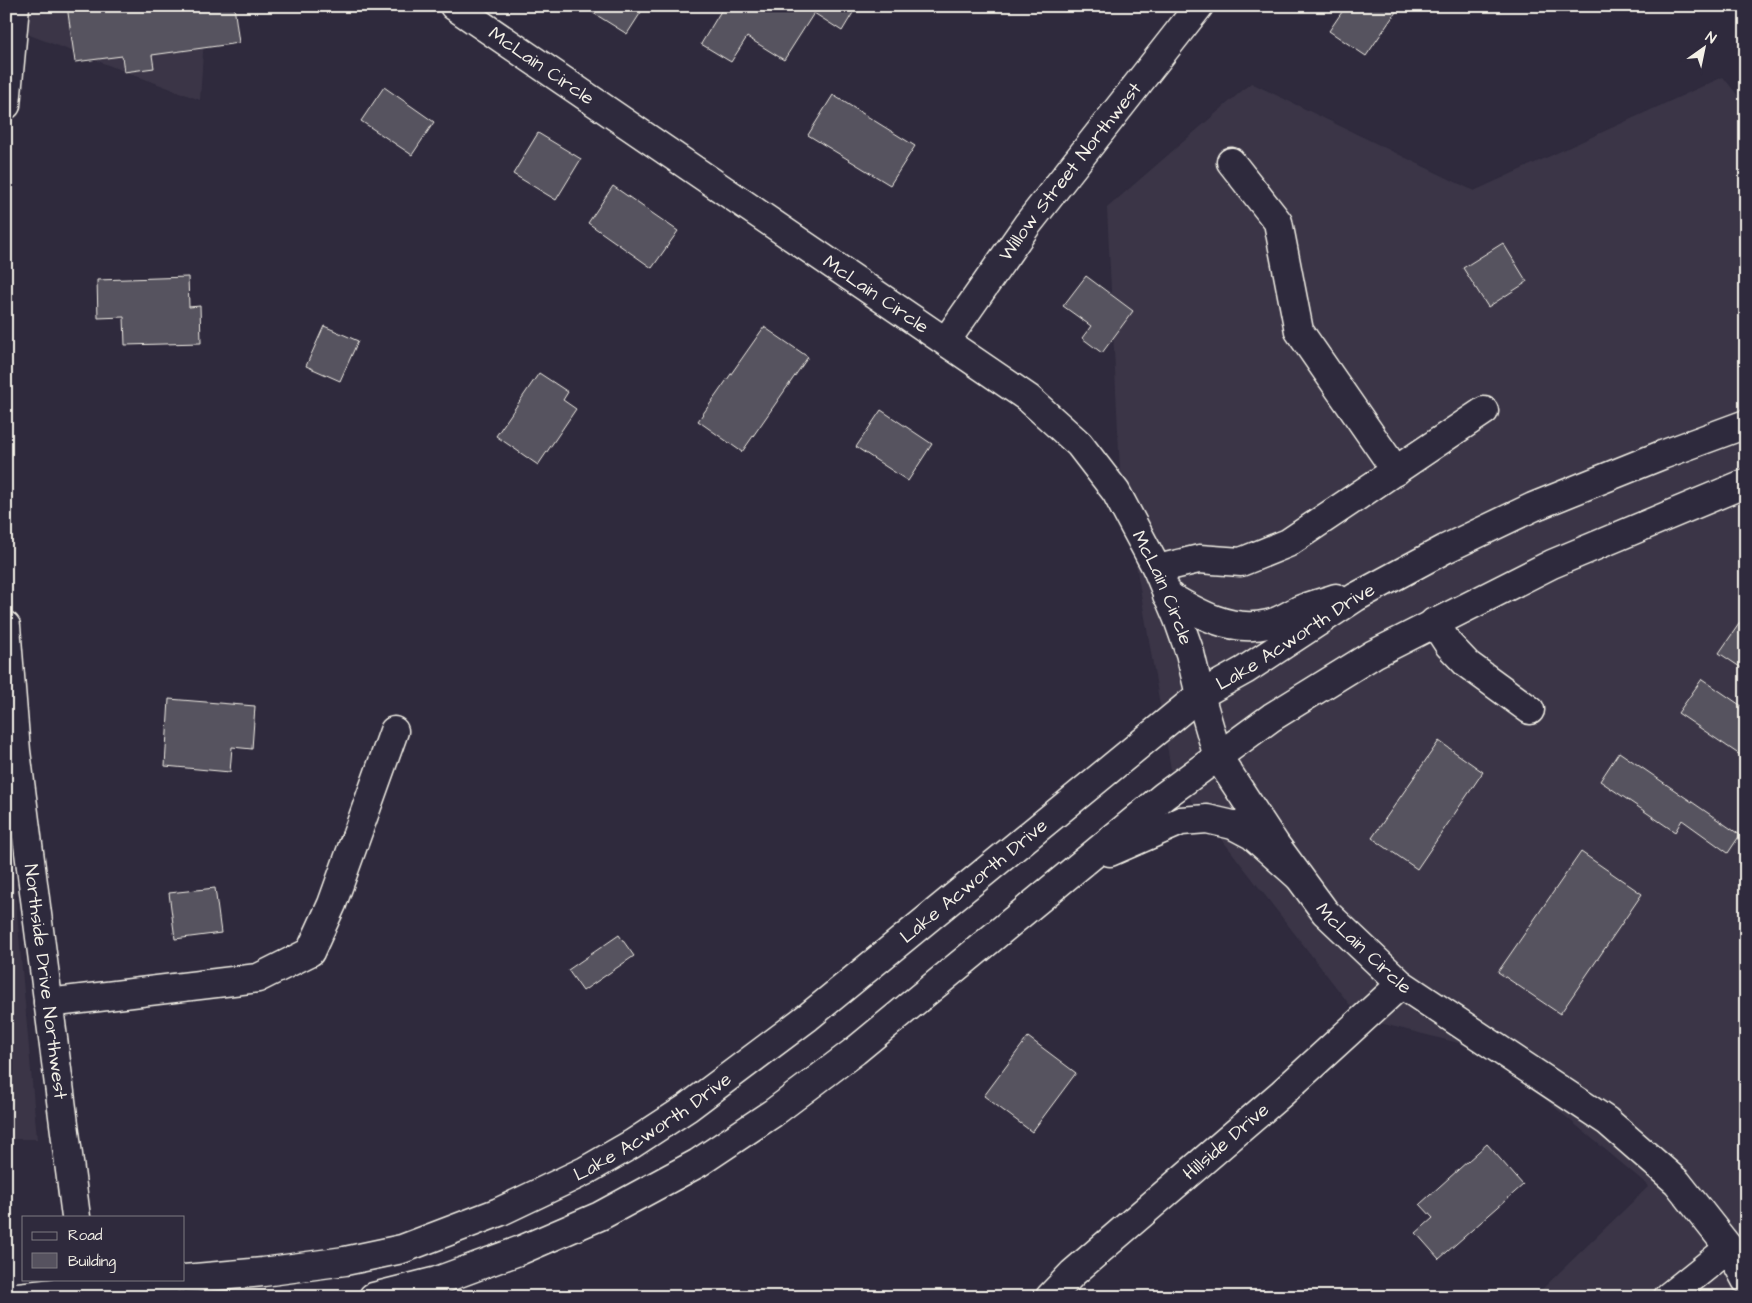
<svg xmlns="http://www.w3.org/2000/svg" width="1752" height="1303" font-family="'Architects Daughter',sans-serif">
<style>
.built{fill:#3b3647}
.building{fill:#56525f;stroke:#f4f1e8}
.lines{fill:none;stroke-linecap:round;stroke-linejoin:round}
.minor-casing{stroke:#f4f1e8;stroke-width:31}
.major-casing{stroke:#f4f1e8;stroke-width:31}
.minor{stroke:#2f2a3d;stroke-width:28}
.major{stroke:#2f2a3d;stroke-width:28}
.major-bridge-casing{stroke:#f4f1e8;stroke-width:31;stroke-linecap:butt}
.major-bridge{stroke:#2f2a3d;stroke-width:28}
.labels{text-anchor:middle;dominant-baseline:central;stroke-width:4;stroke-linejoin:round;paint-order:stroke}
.street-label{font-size:19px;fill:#f4f1e8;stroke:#2f2a3d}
</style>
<rect width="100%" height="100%" fill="#2f2a3d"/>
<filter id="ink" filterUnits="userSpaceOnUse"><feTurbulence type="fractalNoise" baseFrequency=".02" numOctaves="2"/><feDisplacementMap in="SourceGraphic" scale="10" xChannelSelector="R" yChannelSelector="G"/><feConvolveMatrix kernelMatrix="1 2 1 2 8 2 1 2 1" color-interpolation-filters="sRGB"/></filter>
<g filter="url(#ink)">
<path class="built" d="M6,6H206L200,100L6,26Z
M1723,77L1746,106V1297H1534L1649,1186L1486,1050L1360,1018L1172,775L1120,471L1107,208L1251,83L1474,191Z
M6,787V789L37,1139H6Z"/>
<path class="building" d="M67,6H234L239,43L152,55L154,68L124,72L122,56L75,62Z
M582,6H645L627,34Z
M724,6H857L842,31L814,13L784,60L747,37L731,62L701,44Z
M1346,6H1400L1366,56L1329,31Z
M384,87L434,122L412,155L361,121Z
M833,95L915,146L890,185L808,135Z
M538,133L581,159L556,200L513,174Z
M613,186L678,231L652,268L588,223Z
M1503,243L1527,282L1488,307L1463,268Z
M1086,276L1133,311L1102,353L1082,338L1091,326L1063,306Z
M188,277L189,307L200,306L201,343L125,345L124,317L98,318L97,280Z
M324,326L358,341L340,381L306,366Z
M764,327L808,357L742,452L698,421Z
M539,373L568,392L563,400L576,409L538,465L496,436Z
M881,410L932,444L908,481L856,447Z
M1741,621L1746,624V671L1719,653Z
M1702,679L1746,709V759L1678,713Z
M169,699L255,706L252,749L232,747L230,772L165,766Z
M1439,741L1483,772L1417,869L1372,838Z
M1619,752L1740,835L1728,853L1682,820L1675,832L1600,781Z
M1581,852L1642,894L1560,1014L1498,972Z
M215,888L221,933L175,939L169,893Z
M619,935L634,956L583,991L568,970Z
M1028,1037L1076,1073L1032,1132L984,1096Z
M1487,1144L1523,1185L1439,1259L1416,1233L1433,1218L1420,1204Z"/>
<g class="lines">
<g class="minor-casing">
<g id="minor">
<path id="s1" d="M454,6L1028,398L1079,444L1116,492L1157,569L1178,619L1190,653L1200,695L1218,757L1275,844L1325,912L1401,984L1607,1121L1677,1182L1729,1248L1746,1280"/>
<path d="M6,105L15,6"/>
<path d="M1231,162L1278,222L1299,331L1396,471"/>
<path id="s2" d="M946,341L1027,225L1199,6"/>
<path d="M1157,569L1199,559L1241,562L1288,543L1484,411"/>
<path d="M1434,622L1449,645L1467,664L1530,710"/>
<path id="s3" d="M6,626L16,751L76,1217"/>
<path d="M48,1003L258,978L310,952L332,904L394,731"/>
<path id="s4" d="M1050,1297L1073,1273L1282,1093L1401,984"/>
<path d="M1668,1297L1729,1248"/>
</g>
</g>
<g class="major-casing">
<g id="major">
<path d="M1167,595C1197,613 1231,633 1268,624C1279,622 1289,615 1299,610C1311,605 1324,602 1336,598"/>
<path d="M1110,852L1181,821L1207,819L1233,825L1252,835L1298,876"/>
<path id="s5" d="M184,1279L263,1272L345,1261L402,1249L499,1212L585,1171L632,1144L687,1108L808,1017L1200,695L1245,670L1356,597L1445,549L1533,507L1662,455L1746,424"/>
<path d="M373,1297L437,1281L521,1250L600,1216L698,1163L773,1113L855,1051L1164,796L1272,717L1374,654L1552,564L1746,483"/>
</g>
</g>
<use href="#minor" class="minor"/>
<use href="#major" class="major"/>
<g class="major-bridge-casing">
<path id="major-bridge" d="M18,1297L171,1280"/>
</g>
<use href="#major-bridge" class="major-bridge"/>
</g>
</g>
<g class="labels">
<g class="street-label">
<text stroke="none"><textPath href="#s1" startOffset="106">McLain Circle</textPath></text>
<text stroke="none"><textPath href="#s2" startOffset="210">Willow Street Northwest</textPath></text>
<text stroke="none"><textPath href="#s1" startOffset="511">McLain Circle</textPath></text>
<text stroke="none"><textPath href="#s1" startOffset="931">McLain Circle</textPath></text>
<text stroke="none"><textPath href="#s5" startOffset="1310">Lake Acworth Drive</textPath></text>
<text stroke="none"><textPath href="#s5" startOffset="905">Lake Acworth Drive</textPath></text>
<text stroke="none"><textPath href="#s1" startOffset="1351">McLain Circle</textPath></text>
<text stroke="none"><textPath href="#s3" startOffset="358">Northside Drive Northwest</textPath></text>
<text stroke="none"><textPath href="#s5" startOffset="500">Lake Acworth Drive</textPath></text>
<text stroke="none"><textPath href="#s4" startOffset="235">Hillside Drive</textPath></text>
</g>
</g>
<rect width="1752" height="1303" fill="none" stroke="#2f2a3d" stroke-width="25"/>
<rect x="12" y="12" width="1727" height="1278" fill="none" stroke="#f4f1e8" stroke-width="2" filter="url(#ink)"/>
<rect x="22" y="1216" width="162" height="65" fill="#2f2a3d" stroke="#7e7a81"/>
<rect x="32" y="1232" width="25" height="8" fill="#2f2a3d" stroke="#7e7a81"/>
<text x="68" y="1240" font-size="15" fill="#f4f1e8">Road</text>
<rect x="32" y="1253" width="25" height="15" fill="#56525f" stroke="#7e7a81"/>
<text x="68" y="1266" font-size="15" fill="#f4f1e8">Building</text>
<g transform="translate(1704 48) rotate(33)" stroke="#2f2a3d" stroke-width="4" paint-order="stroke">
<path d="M0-4L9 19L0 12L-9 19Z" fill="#f4f1e8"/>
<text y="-8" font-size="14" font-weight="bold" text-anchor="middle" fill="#f4f1e8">N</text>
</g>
</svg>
